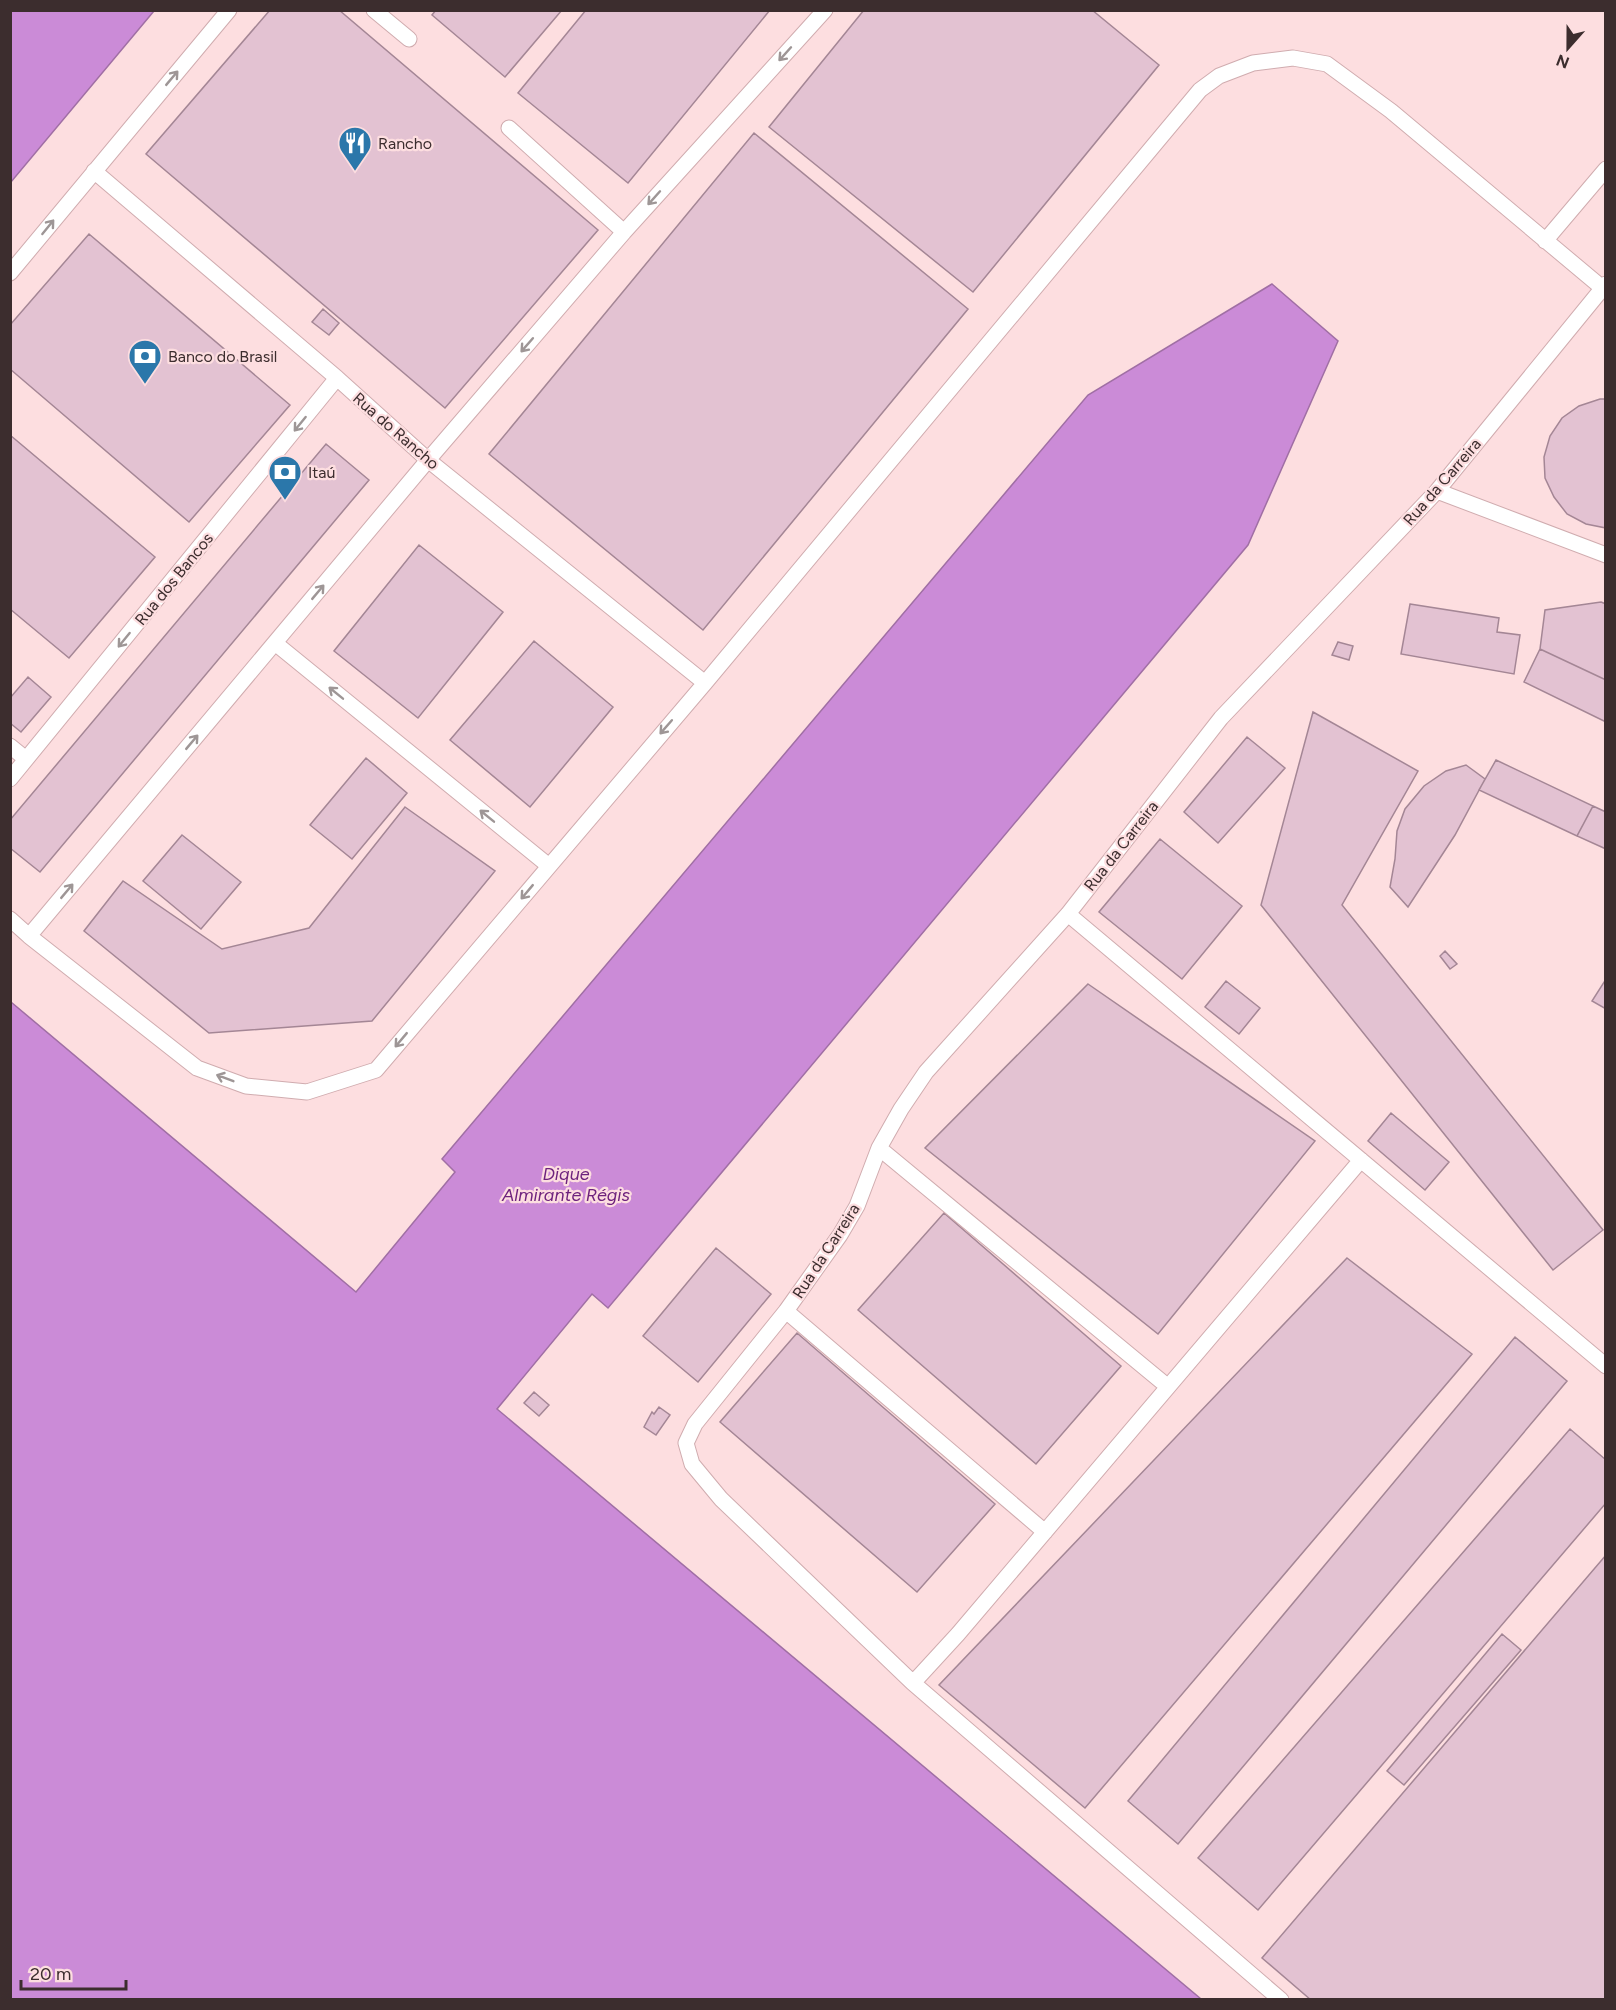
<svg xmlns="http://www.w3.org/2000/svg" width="1616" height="2010" font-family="Figtree,sans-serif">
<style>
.water{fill:#cb8bd7;stroke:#a06fa4;stroke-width:1.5}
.building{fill:#e3c2d2;stroke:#a48695;stroke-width:1.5}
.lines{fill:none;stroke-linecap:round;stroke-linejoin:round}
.service-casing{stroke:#d0acaf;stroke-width:17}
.service{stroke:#fff;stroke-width:15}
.oneway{stroke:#9e9696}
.labels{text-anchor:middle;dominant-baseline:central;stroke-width:4.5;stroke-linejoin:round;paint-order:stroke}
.poi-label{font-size:16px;fill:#3c2d2e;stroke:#fddee0;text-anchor:start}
.street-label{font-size:16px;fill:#3c2d2e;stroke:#fddee0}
.water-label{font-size:18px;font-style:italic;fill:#6e227d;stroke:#fddee0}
</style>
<rect width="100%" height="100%" fill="#fddee0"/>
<path class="water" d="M11,10L154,11L11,182L10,11Z
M1272,284L1338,341L1248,545L608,1308L592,1294L497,1409L1201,1999H11V1002L356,1292L455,1172L442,1159L1088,395Z"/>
<path class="building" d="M270,10H339L598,230L445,408L146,154Z
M436,10H562L505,77L432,15Z
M586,10H770L628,183L518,93Z
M864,10H1092L1159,65L973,292L769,127Z
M754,133L968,309L703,630L489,454Z
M89,234L290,405L189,522L10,369V325Z
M323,309L339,323L329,335L312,322Z
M1600,399H1606V528L1586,524L1567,514L1554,497L1545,478L1544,457L1550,436L1562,418L1579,406Z
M10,435L155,557L69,658L10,609Z
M326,444L369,480L40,872L10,848V820Z
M419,545L503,612L418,718L334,651Z
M1601,602L1606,604V680L1540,649L1545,610Z
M1410,604L1499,618L1497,632L1520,635L1514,674L1401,654Z
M534,641L613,707L530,807L450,740Z
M1338,642L1353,646L1349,660L1332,655Z
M1540,649L1606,680V722L1524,682Z
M28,677L51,697L21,732L10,723V698Z
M1313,712L1418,771L1342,905L1603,1230L1553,1270L1261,905Z
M1247,737L1285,768L1218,843L1184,812Z
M366,758L407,793L352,859L310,825Z
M1496,760L1593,806L1577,836L1479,790Z
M1466,765L1485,779L1455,835L1408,907L1390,887L1395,859L1397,831L1405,809L1424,786L1446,771Z
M1593,806L1606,812V849L1577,836Z
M405,807L495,871L372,1021L209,1033L84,931L123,881L222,949L309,928Z
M182,835L241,882L201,929L143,881Z
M1160,839L1242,906L1182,979L1099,912Z
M1445,951L1457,964L1450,969L1440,956Z
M1606,979V1009L1592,1001Z
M1226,981L1260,1008L1239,1034L1205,1007Z
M1088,984L1315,1141L1158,1334L925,1148Z
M1391,1113L1449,1162L1425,1190L1368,1141Z
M944,1213L1121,1366L1036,1464L858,1310Z
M716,1248L771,1294L698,1382L643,1336Z
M1347,1258L1472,1354L1085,1808L939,1685Z
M797,1333L995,1504L917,1592L720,1422Z
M1515,1337L1567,1381L1178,1844L1128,1801Z
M534,1392L549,1405L539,1416L524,1403Z
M659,1407L670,1415L656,1435L644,1427L652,1412L654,1414Z
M1570,1429L1606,1460V1503L1258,1910L1198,1858Z
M1606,1555V2000H1311L1262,1958Z
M1502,1634L1521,1650L1404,1785L1387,1771Z"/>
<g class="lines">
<g class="service-casing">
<path id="service" d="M374,10L409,39
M509,128L624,232
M94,171L337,378L428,460L705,683
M1545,241L1606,169
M10,273L229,10
M1437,491L1606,555
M275,643L549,866
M10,746L26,759
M10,779L337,378
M1068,914L1606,1366
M10,919L29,936L197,1068L246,1086L307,1092L376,1070L705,683L1200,90L1219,76L1253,63L1293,58L1327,64L1391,111L1606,291
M29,936L428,460L624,232L825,10
M879,1148L1167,1386
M1361,1160L958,1634L913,1683L721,1499L692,1464L686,1443L695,1424L786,1311L840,1235L857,1206L879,1148L901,1109L926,1072L1068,914L1221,718L1437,491L1606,284
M786,1311L1045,1532
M913,1683L1281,2000"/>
</g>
<use href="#service" class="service"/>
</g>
<defs><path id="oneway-shaft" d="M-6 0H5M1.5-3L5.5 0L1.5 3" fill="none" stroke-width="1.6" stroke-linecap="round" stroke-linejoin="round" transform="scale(1.5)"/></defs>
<g class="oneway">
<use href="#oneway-shaft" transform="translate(785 54) rotate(132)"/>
<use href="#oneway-shaft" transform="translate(172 78) rotate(-50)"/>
<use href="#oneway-shaft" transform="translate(654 198) rotate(132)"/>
<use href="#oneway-shaft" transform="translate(48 227) rotate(-51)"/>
<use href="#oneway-shaft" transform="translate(527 345) rotate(131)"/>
<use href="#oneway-shaft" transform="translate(300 424) rotate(129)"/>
<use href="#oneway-shaft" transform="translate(318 592) rotate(-50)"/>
<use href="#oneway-shaft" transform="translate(124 640) rotate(129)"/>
<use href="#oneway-shaft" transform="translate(336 693) rotate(-141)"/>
<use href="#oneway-shaft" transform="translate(666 727) rotate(131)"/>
<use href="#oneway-shaft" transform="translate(192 742) rotate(-50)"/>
<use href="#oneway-shaft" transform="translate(487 816) rotate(-141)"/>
<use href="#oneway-shaft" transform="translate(67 891) rotate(-50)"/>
<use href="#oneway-shaft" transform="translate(527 892) rotate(130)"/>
<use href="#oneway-shaft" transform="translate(401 1040) rotate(130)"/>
<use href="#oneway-shaft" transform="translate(225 1078) rotate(-159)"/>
</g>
<defs>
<g id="restaurant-pin" transform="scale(1.725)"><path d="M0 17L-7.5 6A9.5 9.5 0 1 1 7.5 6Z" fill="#2b77aa" stroke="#fddee0"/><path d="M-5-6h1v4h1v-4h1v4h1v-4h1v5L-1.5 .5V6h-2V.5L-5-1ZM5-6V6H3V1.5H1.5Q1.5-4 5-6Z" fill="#fff"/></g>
<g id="bank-pin" transform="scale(1.725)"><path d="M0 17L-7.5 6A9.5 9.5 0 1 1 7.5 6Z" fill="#2b77aa" stroke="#fddee0"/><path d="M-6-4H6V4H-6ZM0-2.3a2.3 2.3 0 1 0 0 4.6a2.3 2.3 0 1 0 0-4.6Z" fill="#fff"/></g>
</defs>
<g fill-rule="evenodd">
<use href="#restaurant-pin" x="355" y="143"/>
<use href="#bank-pin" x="145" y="356"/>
<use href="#bank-pin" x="285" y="472"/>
</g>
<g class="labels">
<g class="poi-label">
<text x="378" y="143">Rancho</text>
<text x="168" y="356">Banco do Brasil</text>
<text x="308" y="472">Itaú</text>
</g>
<g class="street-label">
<text transform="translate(396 431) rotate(41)">Rua do Rancho</text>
<text transform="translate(1442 482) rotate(-49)">Rua da Carreira</text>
<text transform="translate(174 579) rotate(-51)">Rua dos Bancos</text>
<text transform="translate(1121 846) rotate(-52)">Rua da Carreira</text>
<text transform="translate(826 1251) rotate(-57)">Rua da Carreira</text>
</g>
<g class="water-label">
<text x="566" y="1174">Dique<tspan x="566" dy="21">Almirante Régis</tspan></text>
</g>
</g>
<rect width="1616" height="2010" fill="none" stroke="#3c2d2e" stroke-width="24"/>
<g transform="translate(1568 48) rotate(201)" stroke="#fddee0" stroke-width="4.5" paint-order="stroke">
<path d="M0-4.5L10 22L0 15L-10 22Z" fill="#3c2d2e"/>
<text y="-9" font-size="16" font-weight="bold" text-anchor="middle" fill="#3c2d2e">N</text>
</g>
<path d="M21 1980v9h105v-9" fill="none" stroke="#3c2d2e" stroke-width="3"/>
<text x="30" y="1980" font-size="18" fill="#3c2d2e" stroke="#fddee0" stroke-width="4.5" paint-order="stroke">20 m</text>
</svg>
